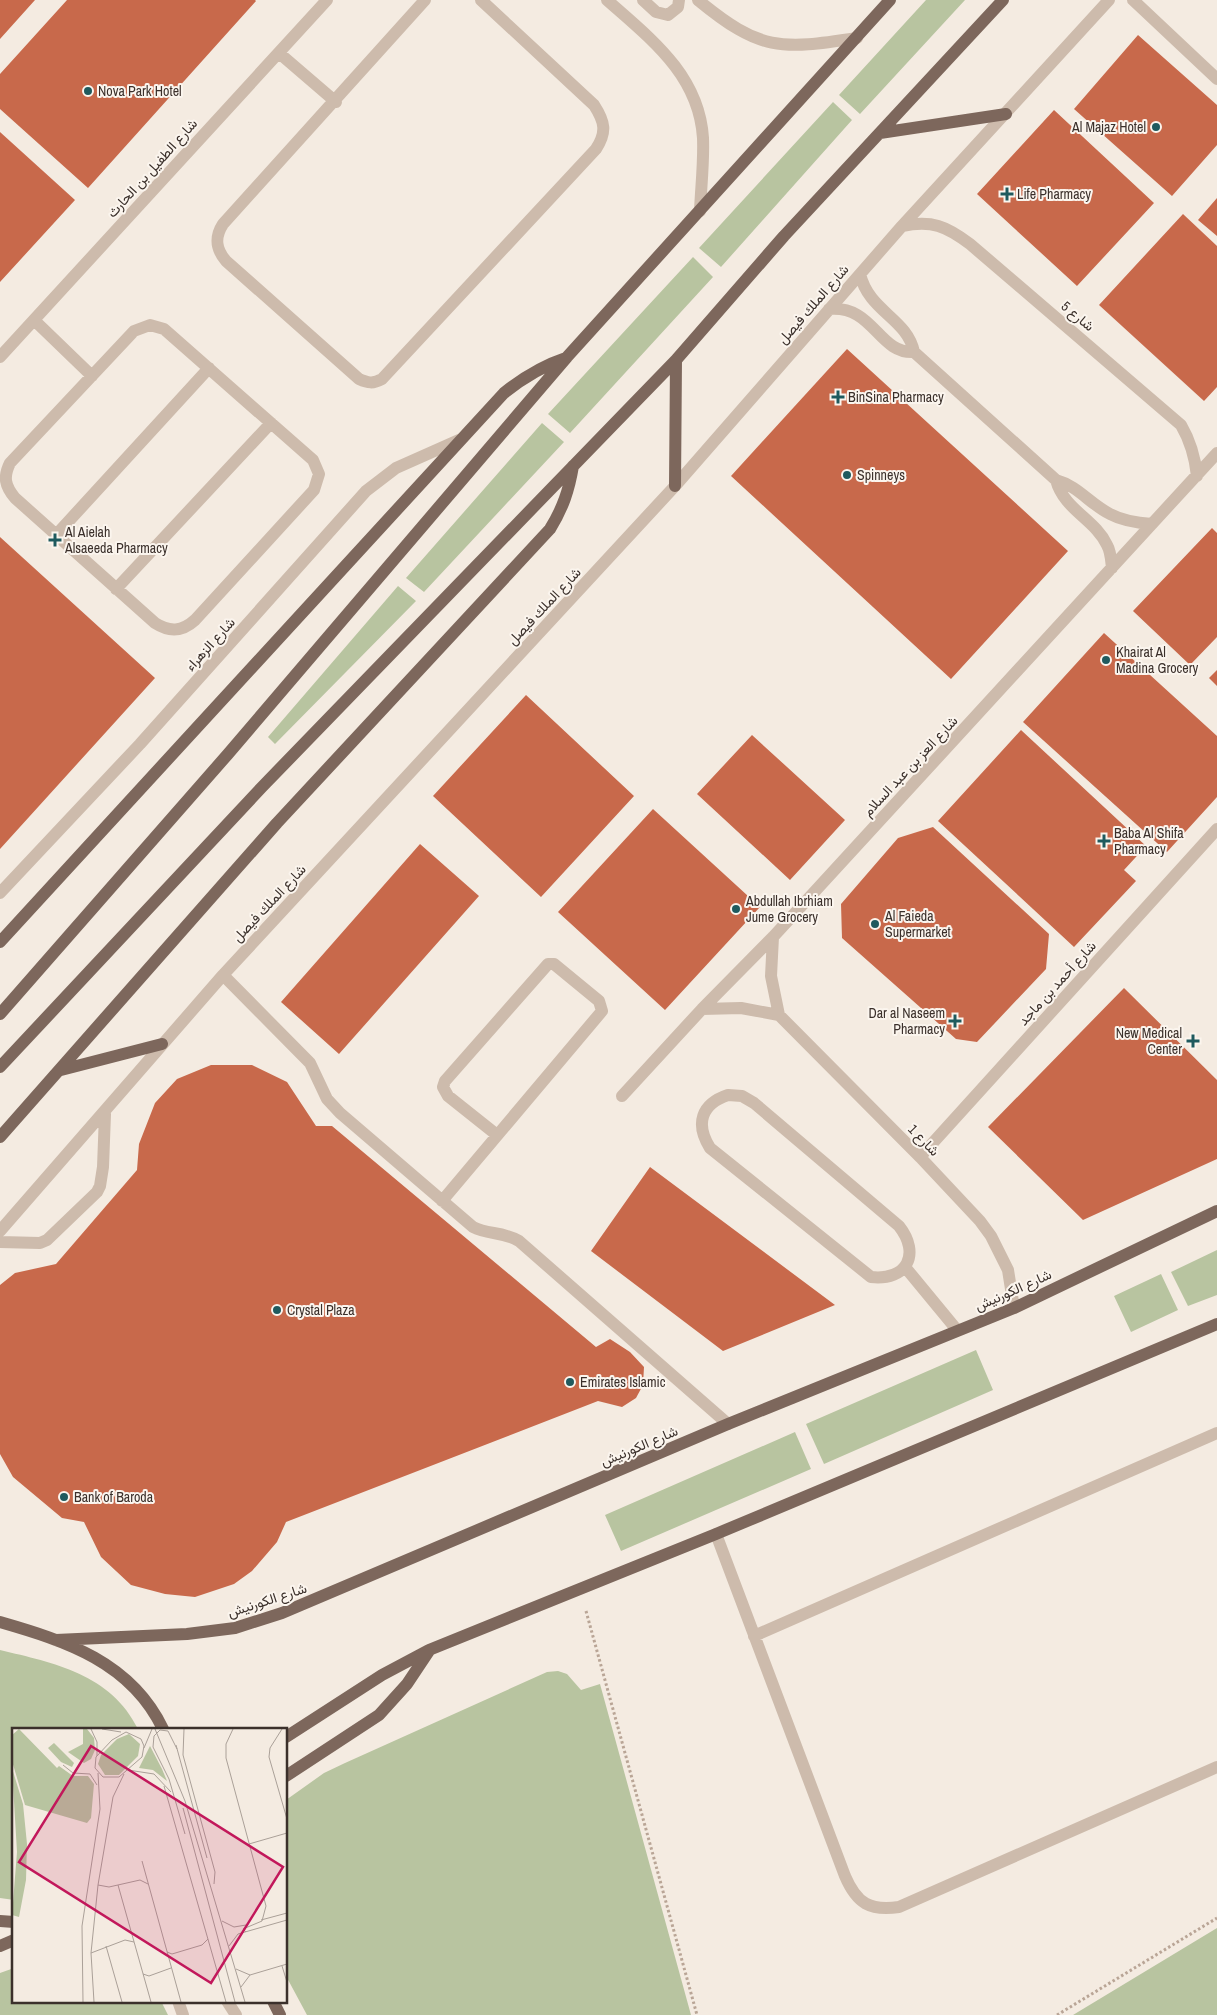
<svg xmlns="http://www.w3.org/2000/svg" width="1217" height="2015" font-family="'Archivo Narrow',Vazirmatn,sans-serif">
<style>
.green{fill:#b8c4a0}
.building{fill:#c8694b}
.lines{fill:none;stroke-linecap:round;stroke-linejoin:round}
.path{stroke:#b9a596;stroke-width:3;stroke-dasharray:2.5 2.5;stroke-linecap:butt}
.minor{stroke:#cdbbac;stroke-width:12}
.major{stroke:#7d675c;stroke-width:12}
.poi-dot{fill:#1f5a5e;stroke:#fbf5ee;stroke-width:2}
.labels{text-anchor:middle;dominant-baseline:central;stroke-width:4;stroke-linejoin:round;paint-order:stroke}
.poi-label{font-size:14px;fill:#3b302b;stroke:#fbf5ee;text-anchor:start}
.street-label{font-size:14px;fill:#3b302b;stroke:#fbf5ee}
.inset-road{fill:none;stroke:#aaa098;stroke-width:1}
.view{fill:#c2185b;fill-opacity:0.15;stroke:#c2185b;stroke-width:2.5}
.inset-edge{fill:none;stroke:#3b302b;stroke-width:2.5}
</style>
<rect width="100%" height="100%" fill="#f4ebe1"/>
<path class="green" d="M926,0H965L860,114L839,95Z
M833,102L852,120L721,267L699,248Z
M693,257L713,277L570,433L548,414Z
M542,423L564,442L424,592L406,578Z
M398,586L416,601L275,744L268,737Z
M1217,1250V1295L1188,1306L1171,1272Z
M1161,1274L1178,1310L1131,1332L1114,1296Z
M976,1350L993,1390L824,1464L806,1424Z
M795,1432L811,1469L621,1551L605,1515Z
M0,1650C54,1663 111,1674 138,1729H14V1900L0,1898Z
M558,1671L567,1674L581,1690L600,1684L691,2015H307L286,1976V1800L324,1773L345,1763L547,1672Z
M1217,1928V2015H1073Z
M14,1968V2001H161L168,2015H0V1973Z"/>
<path class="building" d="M0,0H35L0,39Z
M67,0H255L256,1L88,188L0,109V74Z
M1138,35L1217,105V145L1172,196L1074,109Z
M1054,110L1154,203L1077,286L977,194Z
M0,132L75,200L0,282Z
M1217,198V236L1198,220Z
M1183,214L1217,246V387L1204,401L1099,305Z
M847,349L1068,551L951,679L731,476Z
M1212,528L1217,533V637L1190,665L1133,611Z
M0,537L155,678L0,849Z
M1104,633L1217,736V797L1167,852L1023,722Z
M1217,670V686L1209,678Z
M526,695L634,796L541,897L433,796Z
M1021,730L1146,846L1124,870L1136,881L1074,947L938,821Z
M752,735L845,820L790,880L697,794Z
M653,809L760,907L665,1010L558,912Z
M933,827L1049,934L1046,969L977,1042L956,1039L842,938L841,904L898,838Z
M420,844L479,896L339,1054L281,1002Z
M1124,988L1217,1080V1159L1083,1220L988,1127Z
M211,1065H252L287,1082L316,1126H332L596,1347L610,1339L630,1352L644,1367L643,1385L636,1398L622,1407L598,1401L286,1522L277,1542L252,1571L234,1584L195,1597L165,1594L131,1585L101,1557L84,1522L62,1518L13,1477L0,1454V1285L15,1273L56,1264L137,1170L139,1144L155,1103L177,1079Z
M650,1167L835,1305L723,1351L591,1251Z"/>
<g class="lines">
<path class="path" d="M586,1611L697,2015
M1057,2015L1217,1918"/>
<path class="minor" d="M425,0L223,224C214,238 216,249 226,261L359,379C368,383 373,384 382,379L596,149C607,132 605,122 594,105L481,0
M607,0C651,39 699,75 703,138C704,162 701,187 700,211
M643,0L656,12L668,15L678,7L679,0
M698,0C760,51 780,50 857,38
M1133,0L1217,79
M279,53L336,102
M902,226C932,220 946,226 970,244L1181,425C1191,442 1195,457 1197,476
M860,274C869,312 907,318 914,352L1056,480C1078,486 1090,504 1110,514C1123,521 1138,523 1152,524
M829,309C874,305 878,354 914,352
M34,320L92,376
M150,325L164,329L313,460L319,474L314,490L195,620C182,632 169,632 155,623L15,498C5,486 3,477 10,463L134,331Z
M0,357L327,0
M1056,480C1064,510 1095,519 1107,545C1111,552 1111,560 1112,568
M56,535L209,368
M116,589L271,423
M0,893L140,744L366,491L396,468L459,440
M773,937L771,976L779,1015L920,1157L980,1221L991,1236L1008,1270L1014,1308
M223,975L310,1063L327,1099L340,1113L473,1227C488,1235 502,1231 519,1241L728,1424
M702,1009L741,1008L779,1015
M728,1095L742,1096L754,1103L899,1226C921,1254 907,1281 871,1277L710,1148C695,1124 701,1104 728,1095Z
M622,1096L702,1009L773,937L1217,453
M920,1157L1217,829
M442,1201L602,1011L599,1001L554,964H548L445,1081L443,1087L448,1096L497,1135
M0,1231L223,975L675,486L902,226L1109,0
M0,1242L40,1243L47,1240L97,1192L100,1186L103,1167L105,1114
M905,1267L957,1330
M716,1534L845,1876C857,1904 870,1911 899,1907L1217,1767
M754,1636L1217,1433
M178,2001L183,2015
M227,2001L236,2015"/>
<path class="major" d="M880,133L1006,114
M675,486L676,360
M0,942L504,393C524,377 542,366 566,358
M0,1014L228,754L567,357L890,0
M0,1067L262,787L676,360L784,236L1003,0
M61,1070L162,1044
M0,1137L277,823L550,529C563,508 569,490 573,466
M0,1622C66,1641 131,1662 163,1729
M56,1640L187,1634L235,1628L282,1613L728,1424L1014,1308L1217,1211
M286,1737L382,1675L429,1650L716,1534L1217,1324
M286,1776L379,1715L407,1684L429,1651
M0,1921L14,1922
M0,1946L14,1940
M273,2001L280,2015"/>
</g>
<g class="poi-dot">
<circle cx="88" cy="91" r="5"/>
<circle cx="1156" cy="127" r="5"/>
<path d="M1004.5 186.5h5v5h5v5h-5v5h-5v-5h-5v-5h5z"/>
<path d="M835.5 389.5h5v5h5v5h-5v5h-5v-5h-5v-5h5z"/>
<circle cx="847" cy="475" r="5"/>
<path d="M52.5 532.5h5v5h5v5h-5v5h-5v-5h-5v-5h5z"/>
<circle cx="1106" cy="660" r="5"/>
<path d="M1101.5 833.5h5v5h5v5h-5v5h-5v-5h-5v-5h5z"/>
<circle cx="736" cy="909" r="5"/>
<circle cx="875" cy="924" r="5"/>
<path d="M952.5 1013.5h5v5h5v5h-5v5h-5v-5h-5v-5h5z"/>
<path d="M1190.5 1033.5h5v5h5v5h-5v5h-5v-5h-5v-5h5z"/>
<circle cx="277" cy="1310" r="5"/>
<circle cx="570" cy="1382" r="5"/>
<circle cx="64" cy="1497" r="5"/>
</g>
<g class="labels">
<g class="poi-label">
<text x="98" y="91">Nova Park Hotel</text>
<text x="1146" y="127" text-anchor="end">Al Majaz Hotel</text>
<text x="1017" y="194">Life Pharmacy</text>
<text x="848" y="397">BinSina Pharmacy</text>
<text x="857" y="475">Spinneys</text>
<text x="65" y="532">Al Aielah<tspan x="65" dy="16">Alsaeeda Pharmacy</tspan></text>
<text x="1116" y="652">Khairat Al<tspan x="1116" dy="16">Madina Grocery</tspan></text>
<text x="1114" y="833">Baba Al Shifa<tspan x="1114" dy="16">Pharmacy</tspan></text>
<text x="746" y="901">Abdullah Ibrhiam<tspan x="746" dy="16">Jume Grocery</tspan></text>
<text x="885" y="916">Al Faieda<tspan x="885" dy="16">Supermarket</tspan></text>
<text x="945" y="1013" text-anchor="end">Dar al Naseem<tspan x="945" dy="16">Pharmacy</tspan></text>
<text x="1182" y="1033" text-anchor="end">New Medical<tspan x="1182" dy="16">Center</tspan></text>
<text x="287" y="1310">Crystal Plaza</text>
<text x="580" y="1382">Emirates Islamic</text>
<text x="74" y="1497">Bank of Baroda</text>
</g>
<g class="street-label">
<text transform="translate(152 168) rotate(-48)">شارع الطفيل بن الحارث</text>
<text transform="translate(813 304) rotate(-49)">شارع الملك فيصل</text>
<text transform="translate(1078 316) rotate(40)">شارع 5</text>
<text transform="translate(544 606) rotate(-47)">شارع الملك فيصل</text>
<text transform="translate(210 644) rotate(-48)">شارع الزهراء</text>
<text transform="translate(910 766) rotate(-47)">شارع العز بن عبد السلام</text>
<text transform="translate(269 903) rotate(-47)">شارع الملك فيصل</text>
<text transform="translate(1057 983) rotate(-48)">شارع أحمد بن ماجد</text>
<text transform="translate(924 1140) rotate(46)">شارع 1</text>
<text transform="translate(1013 1290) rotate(-24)">شارع الكورنيش</text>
<text transform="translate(639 1446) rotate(-23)">شارع الكورنيش</text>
<text transform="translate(267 1600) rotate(-18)">شارع الكورنيش</text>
</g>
</g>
<g transform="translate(12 1728)">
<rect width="275" height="275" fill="#f4ebe1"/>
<path d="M7,1L45,40L47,38L61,48H76L82,56L79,90L75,95L13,77L0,33V7ZM71,1H75L82,10L83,22L79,31L72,35L56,24L71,16ZM117,6L128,16L126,28L107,47H93L86,36L89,27L105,11ZM42,15L62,35L60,39L49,34L36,20ZM138,18L150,41L155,53L141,42L127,40ZM0,40L11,76L15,116L14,152L7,189L0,187L5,124Z" fill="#b8c4a0"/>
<path class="inset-road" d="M79,1L85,14V28M90,1L109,4M143,1L173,73L233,274M172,1L171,27L203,144L202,156M221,1L214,16V30L254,178L250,193L231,201L234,204M270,1L258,20L257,29L275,91M114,4L129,11L132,18L130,29L107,49H91L83,40L84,29L100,12ZM164,17L195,130M132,20L140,1M165,21L156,3L148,2L142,8L141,19L157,51L173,106M51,37L61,45L78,46L85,57M116,42L142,46L159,64M152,58L214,274M171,80L223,274M237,116L275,105M130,133L169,274M86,157L97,159L128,152L136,156M106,157L139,274M249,192L275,185M210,193L222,199L234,197M94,218L110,274M217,218L226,206L275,192M155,224L160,226L190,217L196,211M79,225L113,212L122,214M270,238L275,254M224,241L238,247M131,246L137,248L159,240M229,259L238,247L275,236M71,274L70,198L88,81L86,45M82,274L79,225L86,157L101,69L112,46"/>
<path class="view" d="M79,18L271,139L199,255L7,134Z"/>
<rect width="275" height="275" class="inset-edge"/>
</g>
</svg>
